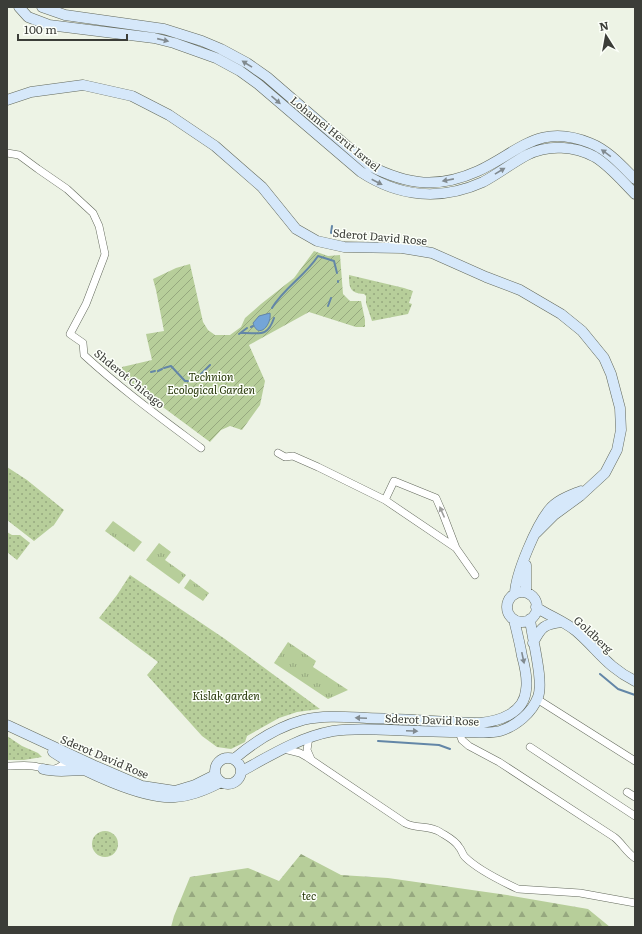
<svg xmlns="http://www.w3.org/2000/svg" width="642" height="934" font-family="Literata,serif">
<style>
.grass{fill:url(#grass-tufts)}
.forest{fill:url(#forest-firs)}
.park{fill:url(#park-dots)}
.garden{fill:url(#garden-furrows)}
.water{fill:#74a5d7;stroke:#6386a7}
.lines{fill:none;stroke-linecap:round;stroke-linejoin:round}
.stream{stroke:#6386a7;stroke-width:2}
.street-casing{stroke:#63695c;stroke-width:8}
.secondary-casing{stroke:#63695c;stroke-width:11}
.street{stroke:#fff;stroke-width:7}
.secondary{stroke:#d6e8fa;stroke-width:10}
.oneway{fill:#818a8f}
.oneway2{fill:#9d9e9c}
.labels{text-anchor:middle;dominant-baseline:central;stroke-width:3;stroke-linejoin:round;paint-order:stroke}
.street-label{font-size:11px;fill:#3b3d38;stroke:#fcfff9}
.park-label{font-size:11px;font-style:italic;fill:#263708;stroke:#fcfff9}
</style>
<defs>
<pattern id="grass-tufts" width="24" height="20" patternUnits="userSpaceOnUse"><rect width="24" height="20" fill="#b7ce9a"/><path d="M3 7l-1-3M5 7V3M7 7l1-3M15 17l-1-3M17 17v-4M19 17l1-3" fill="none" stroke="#96a87f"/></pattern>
<pattern id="forest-firs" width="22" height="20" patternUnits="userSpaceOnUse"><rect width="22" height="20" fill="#b7ce9a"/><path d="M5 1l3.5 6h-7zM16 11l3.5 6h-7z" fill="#96a87f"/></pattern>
<pattern id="park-dots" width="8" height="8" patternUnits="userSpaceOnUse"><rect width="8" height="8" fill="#b7ce9a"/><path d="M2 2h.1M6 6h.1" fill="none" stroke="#96a87f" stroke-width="1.8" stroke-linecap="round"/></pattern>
<pattern id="garden-furrows" width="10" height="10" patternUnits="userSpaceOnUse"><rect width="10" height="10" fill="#b7ce9a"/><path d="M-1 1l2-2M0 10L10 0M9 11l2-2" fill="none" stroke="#96a87f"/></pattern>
</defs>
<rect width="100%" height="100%" fill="#edf3e5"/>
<path class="grass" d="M113,521L142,542L134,552L105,531Z
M159,543L171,552L165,560L186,575L179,584L146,560Z
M190,579L209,593L203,601L184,588Z
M288,642L316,661L313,667L348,690L328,699L274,663Z"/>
<path class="forest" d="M301,854L341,875L388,878L507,895L588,909L610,927H171L174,916L190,877L248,868L279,881Z"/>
<path class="park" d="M349,275L404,288L413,291L409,303L412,304L408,314L372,321L366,303V296L364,294C350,293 349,288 349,275Z
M7,467L27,480L64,510L54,525L34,541L7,520Z
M7,532L12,535H20L30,543L17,560L7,552Z
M130,575L225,639L320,709L297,712L279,718L247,736L245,742L231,749L217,747L202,736L147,675L158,662L99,618L117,595Z
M7,736L22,746L38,753L42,757L24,760H7Z
M92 844a13 13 0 1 1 26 0a13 13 0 1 1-26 0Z"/>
<path class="garden" d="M314,251L328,256L340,255L343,294L350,301H361L365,320V327H356L309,312L249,345L265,381L260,405L242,430L230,426L221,430L210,442L125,379L122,367L152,360L146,334L164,331L156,290L153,279L176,268L190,264L203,322L208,330L215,335H230L241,327L245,318L261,304L294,278Z"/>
<path class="water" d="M270,313C272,325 258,340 253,323L259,316Z"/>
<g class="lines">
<path class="stream" d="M331,233L332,226
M338,281V282
M328,306L331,298
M272,308C284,288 305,276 318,256L334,261L337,273
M251,327L253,326
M241,333C258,332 267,339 274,318
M239,334L247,328
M164,368L171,366L185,381H190
M158,371L162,369
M151,372L155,371
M199,376L210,365
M600,674L618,689L635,695
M378,741L439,745L450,749"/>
<g class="street-casing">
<path id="street" d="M7,153L19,155L38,169L67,189L93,213L99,226L105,254L104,257L86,304L70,334L83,343L84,355C121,389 161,418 201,448
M278,453L285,457L293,456L318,467L385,500L456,548
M385,500L394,481L436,498L443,514L456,548L475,575
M537,699L635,761
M459,732L462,740L469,746L499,762L614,837C622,843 626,852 635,858
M309,737L307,750L311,759
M530,747L635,816
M284,749L300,753L307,757L405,823C416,829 429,825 440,832C446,836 455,840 459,847C462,850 462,854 465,857C476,868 503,882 518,889L580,893L635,903
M7,766C16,766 24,765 33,766C50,769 58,774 69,757
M627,792L635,797"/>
</g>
<g class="secondary-casing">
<path id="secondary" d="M19,7L28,17L49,25L154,38L174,43L216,58L240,71L258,84L361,172C399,197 441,201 483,182C498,174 512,163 527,155C548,144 575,146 595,157C610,166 623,182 635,194
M42,7L65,15L164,29L202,41L221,49L247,63L267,77L370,166C408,185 438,189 478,171C519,152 539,122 590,143C608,150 622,166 635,179
M7,100L31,92L83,85L132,96L169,115L215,146L262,187L296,229L317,241L344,247L402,248L432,253L486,277L520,290L561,314L582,331L604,358L611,374L620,408L621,430L617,450L605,473L580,496L554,515L536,533
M526,592V565
M507 607a15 15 0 1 1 30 0a15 15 0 1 1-30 0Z
M515,593C516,573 536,526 549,510C557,500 569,496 581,491
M536,607C549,616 564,621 576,631C598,650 607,667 635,681
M533,643C541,627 544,624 562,622
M7,725L93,765L142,786L175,791L195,785L215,775
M53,752C80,770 143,800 175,797C192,796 206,790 221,782
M215 771a13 13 0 1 1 26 0a13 13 0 1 1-26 0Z
M234,759C254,742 277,727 303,720C324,715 346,717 367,718C405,719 442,722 480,723C500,721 524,713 526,690C528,679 525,667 522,656C520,644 517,632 514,620
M43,769C58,773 70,770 85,770
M242,771C271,755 300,737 333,731C352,728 372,729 391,730C415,731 440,732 464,732C476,732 489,734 500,731C516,726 532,713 538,697C544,681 532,639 530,619"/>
</g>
<use href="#street" class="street"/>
<use href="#secondary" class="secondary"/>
</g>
<defs><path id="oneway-solid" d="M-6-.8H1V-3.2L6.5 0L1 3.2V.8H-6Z"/></defs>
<g class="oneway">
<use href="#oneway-solid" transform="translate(163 40) rotate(13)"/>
<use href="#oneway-solid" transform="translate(247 64) rotate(-148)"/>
<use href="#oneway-solid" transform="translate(276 100) rotate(41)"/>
<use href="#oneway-solid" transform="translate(606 153) rotate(-144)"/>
<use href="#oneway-solid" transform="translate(500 171) rotate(-31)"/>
<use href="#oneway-solid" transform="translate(448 180) rotate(169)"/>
<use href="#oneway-solid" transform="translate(377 182) rotate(27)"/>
<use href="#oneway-solid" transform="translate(523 658) rotate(78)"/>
<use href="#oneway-solid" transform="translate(361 718) rotate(-178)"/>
<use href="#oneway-solid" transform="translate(412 731) rotate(3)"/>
</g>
<use class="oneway2" href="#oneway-solid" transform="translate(442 512) rotate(-114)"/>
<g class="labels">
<g class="street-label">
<text transform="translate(336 133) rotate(39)">Lohamei Herut Israel</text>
<text transform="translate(380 236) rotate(5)">Sderot David Rose</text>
<text transform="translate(130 378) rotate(39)">Shderot Chicago</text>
<text transform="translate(594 634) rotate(43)">Goldberg</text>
<text transform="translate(432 719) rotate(2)">Sderot David Rose</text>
<text transform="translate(105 756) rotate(23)">Sderot David Rose</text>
</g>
<g class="park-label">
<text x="211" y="376">Technion<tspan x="211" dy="13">Ecological Garden</tspan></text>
<text x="226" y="695">Kislak garden</text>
<text x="309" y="895">tec</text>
</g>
</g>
<rect width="642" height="934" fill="none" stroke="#3b3d38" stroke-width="16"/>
<g transform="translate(606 36) rotate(349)" stroke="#fcfff9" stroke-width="3" paint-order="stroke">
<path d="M0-3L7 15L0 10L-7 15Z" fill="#3b3d38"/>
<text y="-6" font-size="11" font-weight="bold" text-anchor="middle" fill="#3b3d38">N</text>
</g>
<path d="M18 34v6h109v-6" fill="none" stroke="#3b3d38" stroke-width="2"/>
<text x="24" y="34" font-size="12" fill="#3b3d38" stroke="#fcfff9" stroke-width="3" paint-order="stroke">100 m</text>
</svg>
